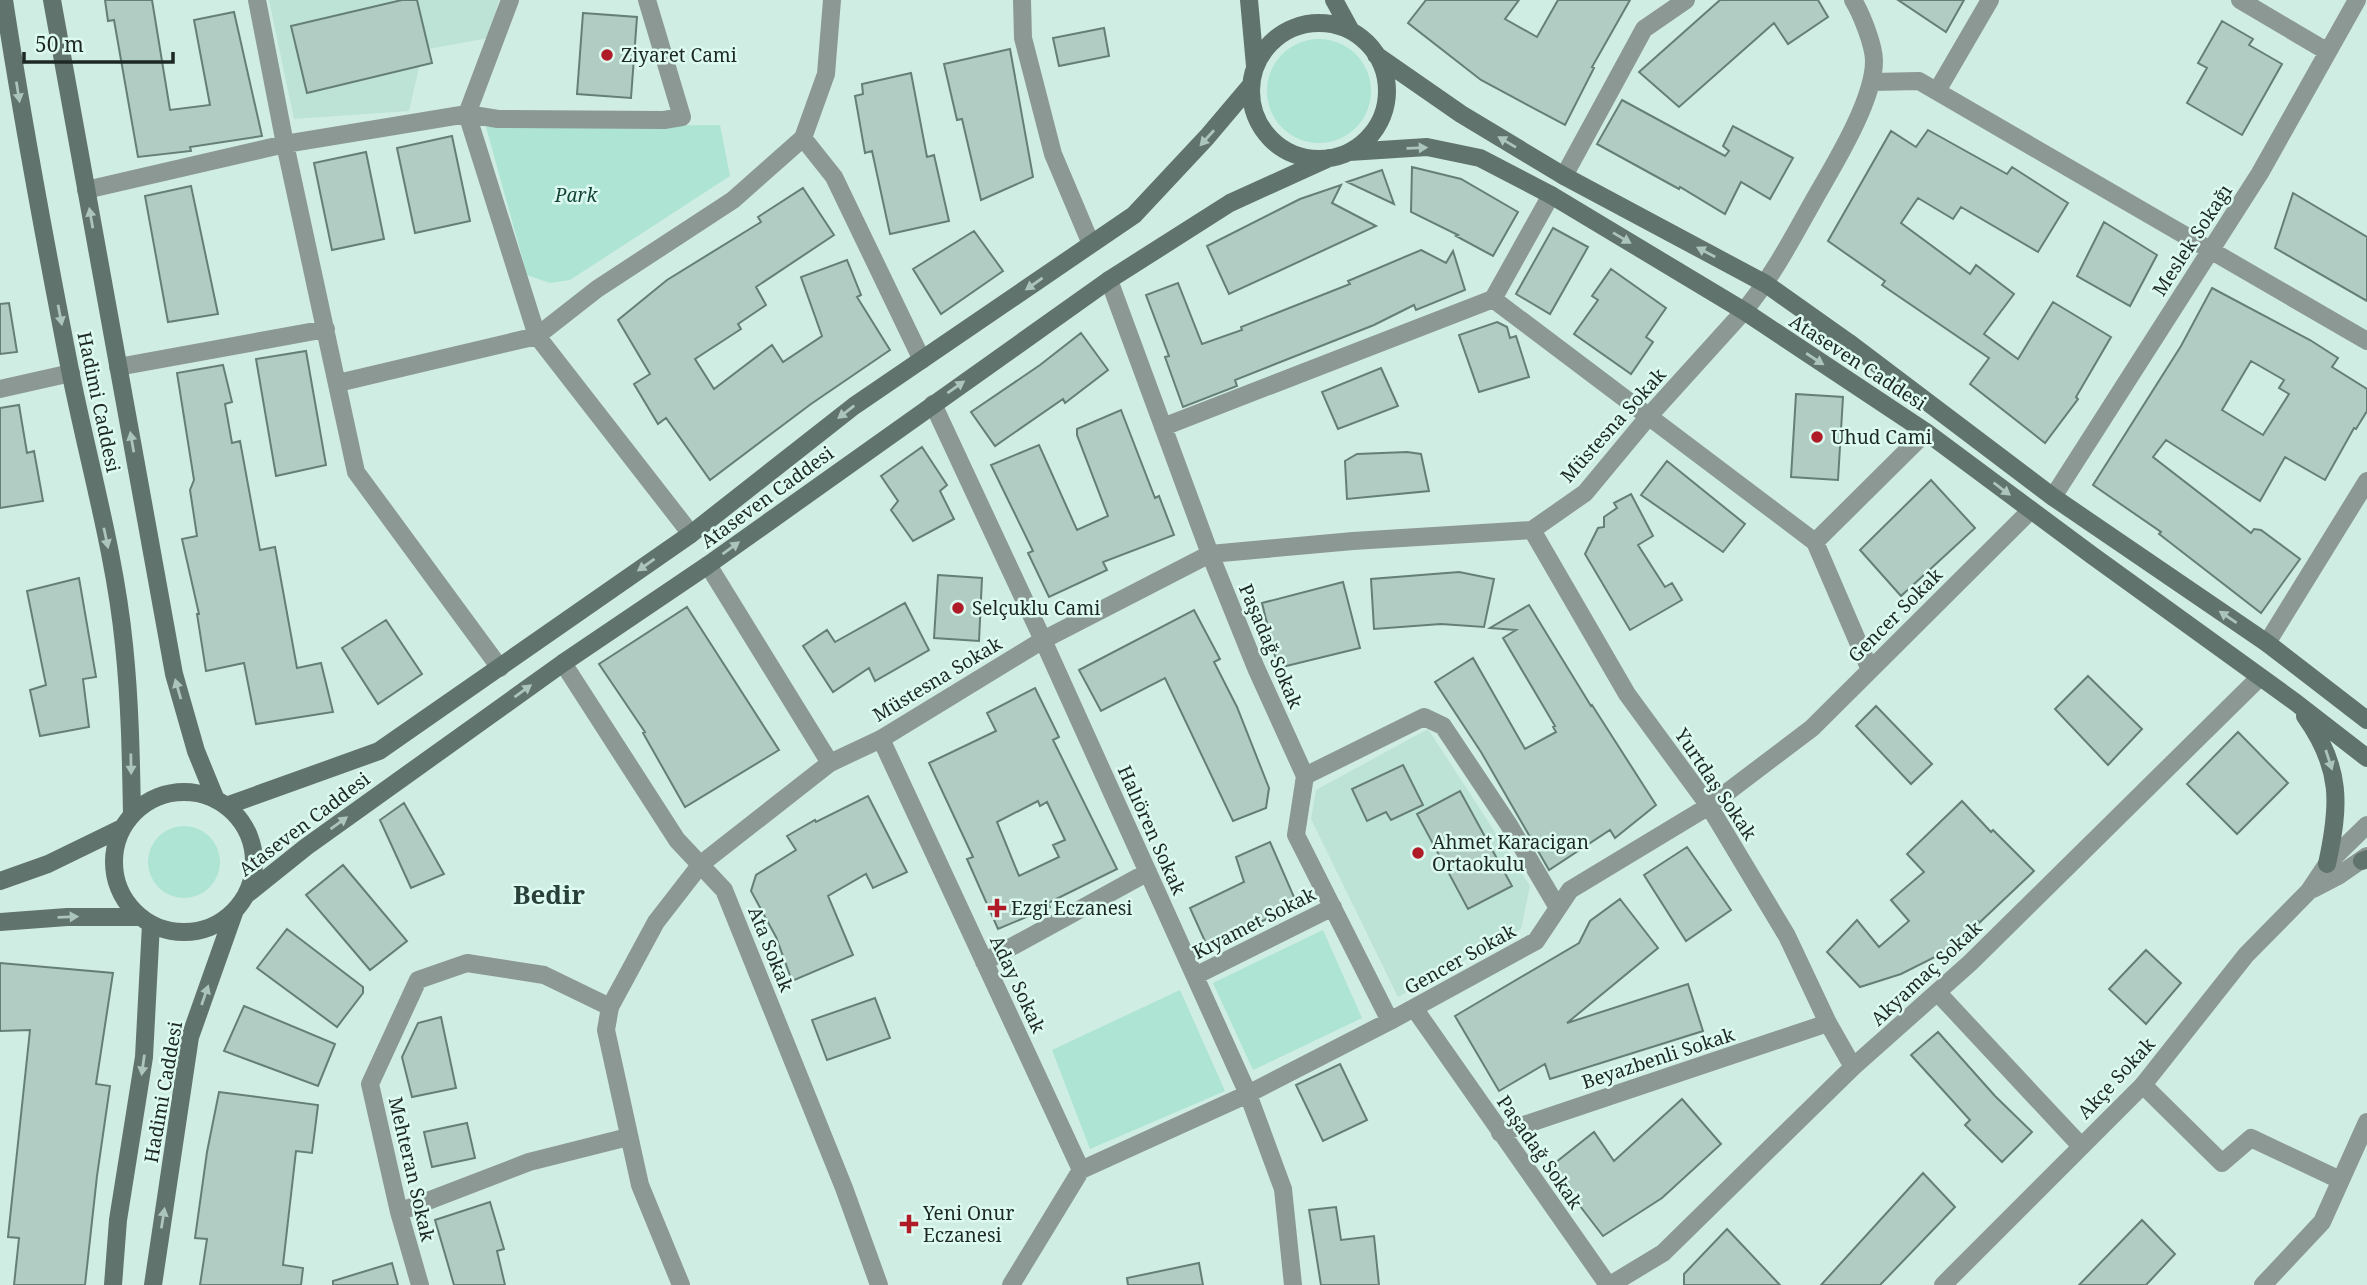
<svg xmlns="http://www.w3.org/2000/svg" width="2367" height="1285" font-family="'Noto Serif',serif">
<style>
.built{fill:#bde2d6}
.green{fill:#ade4d3}
.building{fill:#b0ccc3;stroke:#657f77;stroke-width:2;fill-rule:evenodd}
.lines{fill:none;stroke-linecap:round;stroke-linejoin:round}
.minor{stroke:#8c9894;stroke-width:18}
.tertiary{stroke:#8c9894;stroke-width:18}
.secondary{stroke:#61736d;stroke-width:18}
.oneway{fill:#abc4bc}
.poi-dot{fill:#af1c28;stroke:#ddfaf1;stroke-width:2.5}
.labels{text-anchor:middle;dominant-baseline:central;stroke-width:5;stroke-linejoin:round;paint-order:stroke}
.poi-label{font-size:19px;fill:#1d2824;stroke:#ddfaf1;text-anchor:start}
.park-label{font-size:19px;font-style:italic;fill:#134438;stroke:#ddfaf1}
.street-label{font-size:19px;fill:#1d2824;stroke:#ddfaf1}
.district-label{font-size:26px;font-weight:bold;fill:#284039;stroke:#ddfaf1}
</style>
<rect width="100%" height="100%" fill="#d0ede3"/>
<path class="built" d="M269,0H499L488,38L423,50L409,111L294,119Z
M1428,729L1530,886L1521,929L1398,997L1311,819L1316,790Z"/>
<path class="green" d="M1267 91a52 52 0 1 1 104 0a52 52 0 1 1-104 0Z
M720,125L730,176L570,280L550,283L527,275L486,127Z
M148 862a36 36 0 1 1 72 0a36 36 0 1 1-72 0Z
M1323,930L1362,1018L1253,1070L1213,983Z
M1180,990L1225,1091L1090,1149L1052,1050Z"/>
<path class="building" d="M105,0H152L170,110L210,105L194,20L234,12L262,136L190,147L191,151L138,157L114,20L108,21Z
M402,0H417L432,63L307,93L291,26Z
M1426,0H1519L1505,19L1537,37L1558,0H1630L1592,67L1594,68L1565,125L1481,80L1408,23Z
M1720,0H1818L1828,17L1788,44L1774,23L1679,107L1639,72Z
M1898,0H1964L1946,32Z
M583,13L637,17L631,98L577,94Z
M2222,21L2253,39L2249,45L2282,64L2242,135L2187,103L2207,68L2198,63Z
M1104,28L1109,56L1059,66L1053,38Z
M1010,49L1033,177L981,200L962,119L957,120L944,64Z
M911,73L927,157L934,155L949,221L890,234L872,151L865,153L855,96L863,94L862,84Z
M1622,100L1725,156L1729,151L1723,146L1733,126L1793,158L1770,199L1741,182L1725,214L1680,187L1679,189L1597,144Z
M1928,130L2007,174L2012,167L2068,203L2038,252L1961,207L1953,219L1918,198L1901,223L1970,274L1976,265L2014,294L1984,334L2018,359L2053,302L2111,337L2076,397L2078,399L2045,443L1970,384L1989,358L1882,285L1885,281L1828,241L1891,131L1916,147Z
M452,136L470,221L415,233L397,148Z
M366,152L384,239L332,250L314,163Z
M1412,167L1461,179L1518,212L1493,256L1456,236L1458,235L1411,212Z
M1382,170L1394,204L1347,182Z
M1341,185L1332,203L1376,226L1229,294L1207,246L1300,199Z
M191,186L218,314L168,322L145,196Z
M803,188L834,235L756,287L766,305L738,324L741,329L695,359L714,389L772,345L783,362L822,336L801,277L847,260L861,295L857,297L890,350L811,404L710,480L666,418L658,424L634,384L650,374L618,320L667,280L761,222L758,217Z
M2293,193L2367,237V301L2275,248Z
M2104,222L2157,255L2130,306L2077,276Z
M1553,228L1588,247L1550,314L1516,294Z
M974,231L1003,271L941,314L913,269Z
M1421,250L1446,263L1453,251L1465,290L1416,310L1414,305L1374,325L1235,380L1237,386L1183,407L1165,357L1169,356L1146,295L1178,283L1202,344L1242,330L1241,327L1350,284L1348,281Z
M1611,269L1666,308L1646,337L1653,342L1631,374L1574,334L1598,300L1592,296Z
M2212,288L2310,340L2338,358L2332,367L2367,389V411L2356,429L2354,428L2325,480L2285,457L2260,501L2166,440L2153,457L2251,533L2254,529L2261,530L2300,559L2261,613L2159,534L2161,532L2093,485L2181,346ZM2251,361L2284,380L2279,388L2289,394L2263,435L2222,410Z
M9,303L17,352L0,354V304Z
M1497,322L1507,327L1510,338L1516,336L1529,377L1479,392L1459,335Z
M1081,333L1108,370L1065,403L1063,399L995,446L971,412L1040,365Z
M306,351L326,465L276,476L256,359Z
M223,365L232,402L225,404L232,443L240,441L260,550L275,547L297,668L321,663L333,712L256,724L244,663L206,671L197,614H199L182,539L197,536L190,490L194,480L177,373Z
M1381,368L1398,406L1338,429L1322,392Z
M1796,394L1843,397L1838,480L1791,477Z
M19,405L27,453L34,451L43,501L0,508V408Z
M1121,410L1155,498L1159,496L1174,535L1103,562L1107,570L1049,597L1028,553L1033,551L991,465L1039,445L1077,530L1108,516L1077,435V429Z
M922,447L947,485L940,491L954,519L913,541L891,510L898,501L881,476Z
M1407,452L1421,454L1429,491L1347,499L1345,461L1357,454Z
M1667,461L1745,524L1723,552L1641,495Z
M1931,480L1975,528L1901,596L1860,550Z
M1631,494L1653,536L1638,545L1665,587L1672,583L1682,600L1630,630L1585,554L1598,528L1604,527V517L1617,508L1614,503Z
M1459,572L1494,579L1484,627L1441,624L1374,629L1371,579Z
M938,575L982,578L979,641L934,638Z
M79,578L96,677L83,679L89,727L40,736L30,690L46,685L27,591Z
M1343,582L1360,648L1278,668L1262,603Z
M905,603L929,650L875,681L869,668L833,692L803,646L827,630L835,642Z
M1529,605L1591,706L1592,705L1656,805L1615,838L1610,830L1549,870L1481,752L1435,682L1473,658L1525,749L1556,732L1553,727L1555,726L1503,638L1516,630L1490,628Z
M687,607L779,750L685,807L643,733L645,732L599,664Z
M1194,610L1220,659L1214,662L1237,707L1269,788L1266,808L1233,821L1165,678L1101,711L1079,670Z
M386,620L422,674L378,704L342,648Z
M2088,676L2142,729L2108,765L2055,709Z
M1035,688L1059,737L1053,740L1117,869L1048,903L1050,907L998,929L967,859L973,857L929,763L996,731L987,713ZM1038,801L1040,806L1047,802L1065,840L1053,845L1059,857L1019,876L997,822Z
M1876,706L1932,764L1911,784L1856,726Z
M2238,732L2288,783L2237,834L2187,784Z
M1403,765L1423,805L1391,820L1386,812L1367,821L1352,789Z
M1460,791L1512,886L1468,909L1417,814Z
M868,796L907,872L873,888L866,874L828,896L853,955L792,981L776,937L751,891L756,875L796,850L787,836L815,820L816,822Z
M1962,801L1991,832L1993,830L2034,871L1979,923L1978,921L1939,955L1901,974L1860,987L1827,952L1857,920L1879,947L1909,921L1891,900L1924,872L1907,854Z
M404,803L444,874L411,888L380,820Z
M1270,842L1297,904L1208,948L1190,908L1244,882L1236,857Z
M1687,847L1731,910L1686,941L1644,875Z
M343,865L407,941L370,970L306,895Z
M1620,899L1658,948L1567,1023L1688,984L1703,1031L1550,1079L1545,1064L1499,1091L1455,1016L1579,943L1590,921Z
M287,929L363,987V993L337,1027L257,968Z
M2146,950L2181,983L2146,1024L2109,989Z
M0,963L113,973L96,1084L110,1086L97,1176L85,1285H14L19,1238L8,1237L30,1030L0,1031Z
M875,998L890,1038L827,1060L812,1020Z
M244,1006L335,1044L318,1086L224,1051Z
M441,1017L456,1088L412,1097L402,1057L418,1023Z
M1938,1032L1995,1096L2032,1132L2002,1162L1965,1125L1970,1120L1911,1055Z
M1340,1064L1367,1120L1323,1141L1296,1085Z
M219,1092L318,1105L312,1153L296,1151L283,1265L303,1268L301,1285H200L207,1239L195,1238L207,1152Z
M1682,1099L1721,1144L1662,1198L1603,1236L1550,1167L1594,1132L1614,1161Z
M467,1123L475,1158L432,1167L424,1132Z
M1923,1173L1955,1207L1880,1285H1821Z
M490,1202L504,1249L497,1251L505,1285H454L435,1220Z
M1336,1207L1341,1240L1374,1236L1379,1285H1321L1309,1210Z
M2142,1220L2175,1254L2146,1285H2079Z
M1727,1229L1780,1285H1684V1274Z
M392,1263L398,1285H333V1281Z
M1199,1263L1203,1285H1128L1127,1278Z"/>
<g class="lines">
<path class="minor" d="M257,0L285,144L356,472L500,668
M510,0L467,114L537,336L691,534
M1022,0L1023,38L1053,154L1091,244
M2240,0L2328,52
M1872,82L1919,81L2367,341
M1937,91L1990,0
M803,138L834,177L922,360
M1564,176L1644,29L1686,0
M86,190L285,144L467,114L498,119L664,120L682,117L647,0
M1109,280L1210,554L1256,668L1305,776L1296,835L1390,1021
M1493,299L1551,195
M1744,311C1773,276 1793,237 1815,198C1835,163 1874,100 1874,61C1874,45 1861,13 1853,0
M118,367L326,329
M338,383L537,336L597,289L733,200L803,138L826,74L832,0
M0,389L71,373
M933,404L1043,640L1248,1094L1283,1189L1293,1285
M1163,427L1493,299L1815,542L1870,670
M2053,497L2260,173L2357,0
M1532,530L1627,694L1709,806L1787,936L1828,1023L1853,1067
M1815,542L1926,432
M708,565L830,763
M2267,643L2367,481
M563,663L677,840L724,890L844,1188L879,1285
M881,739L1081,1170
M1305,776L1424,717L1443,726L1509,825L1558,908
M984,962L1148,872
M1195,976L1333,907
M1938,993L2081,1146
M1414,1008L1608,1285
M2143,1085L2222,1163L2251,1138L2340,1180
M1500,1133L1828,1023
M399,1212L529,1162L628,1137
M420,1285L399,1212L370,1084L418,980L467,963L544,975L610,1007
M1011,1285L1081,1170L1248,1094L1390,1021L1536,941L1570,890L1709,806L1812,728L2031,510
M1610,1285L1663,1253L1853,1067L1970,963L2259,678
M2263,1285L2322,1222L2367,1122"/>
<path class="tertiary" d="M2313,889L2338,876L2367,856
M681,1285L640,1185L606,1030L610,1007L656,922L701,864L830,763L881,739L1043,640L1210,554L1353,541L1532,530L1585,493L1649,416L1744,311
M1943,1285L2143,1085L2246,955L2309,891L2327,864L2367,825"/>
<path class="secondary" d="M4,0C23,124 46,247 70,370C88,461 115,553 124,645C130,702 131,758 132,815
M52,0L174,674L196,751L216,800
M1249,0L1255,66
M1334,0L1351,31
M1251 91a68 68 0 1 1 136 0a68 68 0 1 1-136 0Z
M1376,55L1461,114L1564,176L1766,284L1848,342L2053,497L2267,643L2367,720
M1349,152L1427,147L1480,158L1551,195L1744,311L1926,432L2093,556L2295,702L2367,758
M2305,716C2342,768 2340,805 2327,864
M114 862a70 70 0 1 1 140 0a70 70 0 1 1-140 0Z
M226,806L379,751L691,534L854,406L1134,215L1207,137L1251,85
M2362,861L2367,859
M0,881L48,864L122,828
M246,895L306,847L563,663L708,565L1109,280L1230,203L1329,158
M0,922L67,917H141
M113,1285L118,1220L144,1057L151,924
M153,1285L190,1037L235,910"/>
</g>
<defs><path id="oneway-solid" d="M-6-.8H1V-3.2L6.5 0L1 3.2V.8H-6Z" transform="scale(1.75)"/></defs>
<g class="oneway">
<use href="#oneway-solid" transform="translate(18 92) rotate(81)"/>
<use href="#oneway-solid" transform="translate(1207 138) rotate(132)"/>
<use href="#oneway-solid" transform="translate(1507 142) rotate(-149)"/>
<use href="#oneway-solid" transform="translate(1417 148) rotate(-2)"/>
<use href="#oneway-solid" transform="translate(91 218) rotate(-100)"/>
<use href="#oneway-solid" transform="translate(1622 238) rotate(31)"/>
<use href="#oneway-solid" transform="translate(1706 252) rotate(-152)"/>
<use href="#oneway-solid" transform="translate(1034 284) rotate(145)"/>
<use href="#oneway-solid" transform="translate(60 315) rotate(79)"/>
<use href="#oneway-solid" transform="translate(1815 359) rotate(33)"/>
<use href="#oneway-solid" transform="translate(956 387) rotate(-35)"/>
<use href="#oneway-solid" transform="translate(846 412) rotate(142)"/>
<use href="#oneway-solid" transform="translate(132 442) rotate(-100)"/>
<use href="#oneway-solid" transform="translate(2002 489) rotate(37)"/>
<use href="#oneway-solid" transform="translate(106 538) rotate(78)"/>
<use href="#oneway-solid" transform="translate(731 548) rotate(-36)"/>
<use href="#oneway-solid" transform="translate(646 565) rotate(145)"/>
<use href="#oneway-solid" transform="translate(2228 617) rotate(-146)"/>
<use href="#oneway-solid" transform="translate(178 689) rotate(-106)"/>
<use href="#oneway-solid" transform="translate(523 691) rotate(-36)"/>
<use href="#oneway-solid" transform="translate(2329 760) rotate(72)"/>
<use href="#oneway-solid" transform="translate(131 764) rotate(89)"/>
<use href="#oneway-solid" transform="translate(339 823) rotate(-36)"/>
<use href="#oneway-solid" transform="translate(68 917) rotate(-2)"/>
<use href="#oneway-solid" transform="translate(205 995) rotate(-71)"/>
<use href="#oneway-solid" transform="translate(143 1065) rotate(98)"/>
<use href="#oneway-solid" transform="translate(163 1218) rotate(-81)"/>
</g>
<g class="poi-dot">
<circle cx="607" cy="55" r="7"/>
<circle cx="1817" cy="437" r="7"/>
<circle cx="958" cy="608" r="7"/>
<circle cx="1418" cy="853" r="7"/>
<path d="M993.5 897.5h7v7h7v7h-7v7h-7v-7h-7v-7h7z"/>
<path d="M905.5 1213.5h7v7h7v7h-7v7h-7v-7h-7v-7h7z"/>
</g>
<g class="labels">
<g class="poi-label">
<text x="621" y="55">Ziyaret Cami</text>
<text x="1831" y="437">Uhud Cami</text>
<text x="972" y="608">Selçuklu Cami</text>
<text x="1432" y="842">Ahmet Karacigan<tspan x="1432" dy="22">Ortaokulu</tspan></text>
<text x="1011" y="908">Ezgi Eczanesi</text>
<text x="923" y="1213">Yeni Onur<tspan x="923" dy="22">Eczanesi</tspan></text>
</g>
<g class="park-label">
<text x="576" y="195">Park</text>
</g>
<g class="street-label">
<text transform="translate(2192 240) rotate(-57)">Meslek Sokağı</text>
<text transform="translate(1858 362) rotate(33)">Ataseven Caddesi</text>
<text transform="translate(99 402) rotate(78)">Hadimi Caddesi</text>
<text transform="translate(1613 425) rotate(-48)">Müstesna Sokak</text>
<text transform="translate(767 497) rotate(-36)">Ataseven Caddesi</text>
<text transform="translate(1895 615) rotate(-45)">Gencer Sokak</text>
<text transform="translate(1271 646) rotate(67)">Paşadağ Sokak</text>
<text transform="translate(937 679) rotate(-31)">Müstesna Sokak</text>
<text transform="translate(1716 784) rotate(56)">Yurtdaş Sokak</text>
<text transform="translate(304 824) rotate(-37)">Ataseven Caddesi</text>
<text transform="translate(1152 830) rotate(66)">Halıören Sokak</text>
<text transform="translate(1254 923) rotate(-27)">Kıyamet Sokak</text>
<text transform="translate(771 949) rotate(68)">Ata Sokak</text>
<text transform="translate(1460 959) rotate(-29)">Gencer Sokak</text>
<text transform="translate(1926 973) rotate(-43)">Akyamaç Sokak</text>
<text transform="translate(1018 984) rotate(65)">Aday Sokak</text>
<text transform="translate(1658 1058) rotate(-18)">Beyazbenli Sokak</text>
<text transform="translate(2116 1078) rotate(-47)">Akçe Sokak</text>
<text transform="translate(163 1092) rotate(-80)">Hadimi Caddesi</text>
<text transform="translate(1540 1152) rotate(55)">Paşadağ Sokak</text>
<text transform="translate(412 1169) rotate(77)">Mehteran Sokak</text>
</g>
<g class="district-label">
<text x="549" y="894">Bedir</text>
</g>
</g>
<path d="M24 52v10h149v-10" fill="none" stroke="#1d2824" stroke-width="3.5"/>
<text x="35" y="52" font-size="21" fill="#1d2824" stroke="#ddfaf1" stroke-width="5" paint-order="stroke">50 m</text>
</svg>
